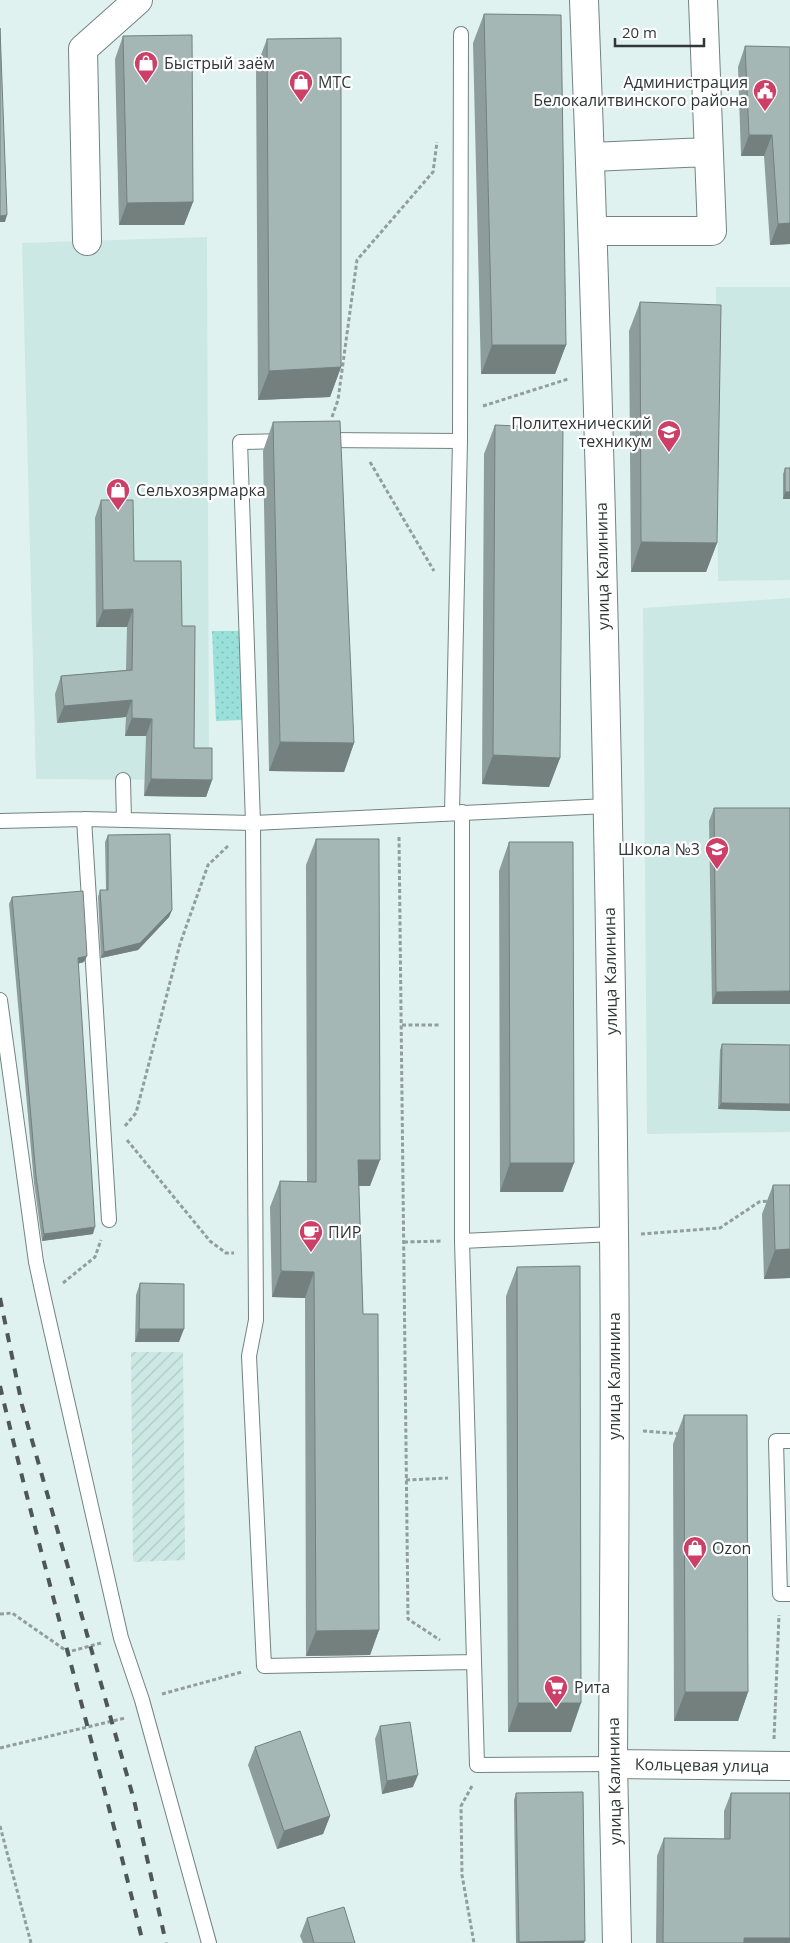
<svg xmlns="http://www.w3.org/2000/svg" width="790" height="1943" font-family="'Open Sans',sans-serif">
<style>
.built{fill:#cce8e4}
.industrial{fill:url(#industrial-furrows)}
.park{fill:url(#park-dots)}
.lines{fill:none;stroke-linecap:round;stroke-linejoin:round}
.service-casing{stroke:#728381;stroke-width:16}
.minor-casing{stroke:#728381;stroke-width:30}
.tertiary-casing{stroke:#728381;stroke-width:30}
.path{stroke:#919e9d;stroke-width:3;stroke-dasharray:4 2.5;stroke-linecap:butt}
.service{stroke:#fff;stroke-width:14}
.minor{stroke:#fff;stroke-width:28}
.tertiary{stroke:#fff;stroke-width:28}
.rail{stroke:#4e5756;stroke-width:4;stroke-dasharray:9 9;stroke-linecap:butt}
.wall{fill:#8d9d9b}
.shaded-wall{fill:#73807e}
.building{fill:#a4b7b4;stroke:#73807e}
.labels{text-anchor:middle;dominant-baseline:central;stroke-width:4.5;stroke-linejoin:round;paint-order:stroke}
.poi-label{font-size:16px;fill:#303736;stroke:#fff;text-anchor:start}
.street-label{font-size:16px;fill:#303736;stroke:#fff}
</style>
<defs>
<pattern id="industrial-furrows" width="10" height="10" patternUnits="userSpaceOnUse" patternTransform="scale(1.25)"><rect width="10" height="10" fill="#cce8e4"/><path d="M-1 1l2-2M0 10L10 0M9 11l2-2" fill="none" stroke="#b0c8c4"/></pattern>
<pattern id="park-dots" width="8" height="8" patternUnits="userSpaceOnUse" patternTransform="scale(1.25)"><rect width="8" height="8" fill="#98e0d9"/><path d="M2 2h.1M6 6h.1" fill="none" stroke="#83c1bb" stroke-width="1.8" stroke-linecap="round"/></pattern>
</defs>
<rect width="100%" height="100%" fill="#dff2f0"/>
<path class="built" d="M207,237L209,780L36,779L22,243Z
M716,287H790V580L718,581Z
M790,598V1132L647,1134L643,608Z"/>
<path class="industrial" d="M131,1352H183L185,1560L133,1562Z"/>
<path class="park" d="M212,631H241L244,720L216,721Z"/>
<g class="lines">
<g class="service-casing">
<path id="service" d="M324,440L460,441
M123,780L124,820
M462,812V1241L477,1765L613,1764
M452,813L460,441L461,34
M84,819L109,1220
M0,821L84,819L253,823L240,442L285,441
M0,1000L36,1262L44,1299L121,1638L142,1700L209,1943
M462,1241L614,1234
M790,1441H776L780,1594H790
M473,1662L264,1666L249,1356L256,1320L253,823L607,806"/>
</g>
<g class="minor-casing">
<path id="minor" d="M591,157L707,152
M593,231H712L703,0
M87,241L83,49L138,0
M613,1764L617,1943"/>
</g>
<g class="tertiary-casing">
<path id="tertiary" d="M584,0C600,410 610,821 614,1232C616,1409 614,1587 613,1764L790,1766"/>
</g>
<path class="path" d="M483,406L568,379
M332,417L338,400L357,260L433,172L437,142
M370,462L434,571
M399,837L408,1619L440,1640
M402,1025H440
M125,1126L136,1113L180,944L208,865L229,845
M127,1140L210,1241L226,1253H234
M641,1234L720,1228L759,1202L769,1201
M404,1242L442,1241
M63,1283L95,1257L101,1240
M643,1431L681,1434
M406,1480L448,1478
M0,1614L12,1613L68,1652L101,1643
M162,1694L242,1672
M774,1739L779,1615
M0,1748L125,1718
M472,1786L461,1806L462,1875L474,1943
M0,1826L31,1943"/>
<use href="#service" class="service"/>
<use href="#minor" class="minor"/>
<use href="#tertiary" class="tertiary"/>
<path class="rail" d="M0,1298L22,1405L134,1800L166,1943
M0,1386C44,1573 98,1757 143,1943"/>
</g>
<path class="wall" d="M484,14L566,345L555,374H481L473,43Z
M123,36L193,202L184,225H119L115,59Z
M267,39L341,367L330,397L258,400L256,68Z
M745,46L790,47V244L770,245L764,156H741L738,67Z
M640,302L717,543L706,572H631L629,331Z
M273,422L354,743L344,772L269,771L263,451Z
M495,425L560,758L549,787L482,784L484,454Z
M785,468L790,499H783V474Z
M101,500L134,561L182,626L194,748L212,780L206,797L144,796L146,736H125L126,717L57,723L55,694L61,676L126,670L127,627H96L95,518Z
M714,808H790V1004H712L709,821Z
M108,835L172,910L169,917L138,950L101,958L98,897L100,890H106L105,842Z
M316,839L370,1186H359L363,1314L379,1630L370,1655L306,1656L305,1298L272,1297L270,1207L280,1181L307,1182L306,865Z
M509,842L563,1192H500L499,871Z
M12,897L84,962L78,964L93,1234L42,1241L34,1183L9,904Z
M722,1044L790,1045V1111L718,1109L720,1050Z
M773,1185H790V1278L764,1279L762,1214Z
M517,1267L571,1732H508L506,1296Z
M140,1283L179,1342H135L136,1295Z
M684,1415L748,1692L738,1721H674L673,1444Z
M380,1726L413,1787L382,1794L375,1739Z
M255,1747L330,1816L323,1834L277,1849L248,1765Z
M516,1793L584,1943H516L514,1800Z
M731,1793L790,1943H656L657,1856L664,1838L724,1839V1811Z
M307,1918L355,1943H303L300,1936Z"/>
<path class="shaded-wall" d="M749,135H772L764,156H741Z
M193,202L184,225H119L127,203Z
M7,215L5,222H0V216Z
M790,223V244L770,245L778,224Z
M492,345H566L555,374H481Z
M341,367L330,397L258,400L269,371Z
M785,492H790V499H783Z
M641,542L717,543L706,572H631Z
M133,609L127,627H96L103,610Z
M132,700L126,717L57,723L64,706Z
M132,718L152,719L146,736H125Z
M280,742L354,743L344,772L269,771Z
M493,755L560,758L549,787L482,784Z
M151,779L212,780L206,797L144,796Z
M172,910L169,917L138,950L101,958L104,952Z
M87,956L84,962L75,964L78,958Z
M790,991V1004H712L716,992Z
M721,1103L790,1104V1111L718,1109Z
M358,1160H380L370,1186H349Z
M510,1163H574L563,1192H500Z
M95,1227L93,1234L42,1241L44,1234Z
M790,1249V1278L764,1279L775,1250Z
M281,1271L314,1272L305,1298L272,1297Z
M139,1329H184L179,1342H135Z
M379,1630L370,1655L306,1656L316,1631Z
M685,1692H748L738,1721H674Z
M518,1703H581L571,1732H508Z
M418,1775L413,1787L382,1794L387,1781Z
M330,1816L323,1834L277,1849L284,1831Z
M744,1938H790V1943H742Z
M585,1941L584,1943H518L519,1942Z"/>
<path class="building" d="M484,14L561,15L566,345H492Z
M0,28L7,215L0,216Z
M192,35L193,202L127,203L123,36Z
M341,38V367L269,371L267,39Z
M745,46L790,47V223L778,224L772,135H749Z
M640,302L721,305L717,543L641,542Z
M340,421L354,743L280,742L273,422Z
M495,425L563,428L560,758L493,755Z
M785,468H790V492H785Z
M101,500H133L134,561H181L182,626H195L194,748H212V780L151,779L152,719L132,718V700L64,706L61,676L132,670L133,609L103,610Z
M714,808H790V991L716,992Z
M170,834L172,910L140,943L104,952L100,890H108V835Z
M316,839H379L380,1160H358L363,1314H378L379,1630L316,1631L314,1272L281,1271L280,1181L316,1182Z
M509,842H573L574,1163H510Z
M83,891L87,956L78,958L95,1227L44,1234L36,1176L12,897Z
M722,1044L790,1045V1104L721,1103Z
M773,1185H790V1249L775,1250Z
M580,1266L581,1703H518L517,1267Z
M140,1283L184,1284V1329H139Z
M684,1415H747L748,1692H685Z
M410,1722L418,1775L387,1781L380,1726Z
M300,1731L330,1816L284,1831L255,1747Z
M583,1792L585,1941L519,1942L516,1793Z
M731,1793H790V1938H744V1943H663L664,1838L730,1839Z
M344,1907L355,1943H314L307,1918Z"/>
<defs>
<g id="shop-pin" transform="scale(1.25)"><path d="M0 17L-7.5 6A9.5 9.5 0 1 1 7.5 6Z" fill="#cd3f67" stroke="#fff"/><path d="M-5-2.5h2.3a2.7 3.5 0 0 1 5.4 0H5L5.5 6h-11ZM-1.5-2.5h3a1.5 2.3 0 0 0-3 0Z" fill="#fff"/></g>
<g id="civic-pin" transform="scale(1.25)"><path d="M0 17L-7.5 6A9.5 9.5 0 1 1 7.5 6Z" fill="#cd3f67" stroke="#fff"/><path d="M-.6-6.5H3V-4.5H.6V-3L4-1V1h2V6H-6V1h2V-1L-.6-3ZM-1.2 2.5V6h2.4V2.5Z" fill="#fff"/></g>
<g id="university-pin" transform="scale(1.25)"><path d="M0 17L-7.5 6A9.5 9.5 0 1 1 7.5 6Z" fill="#cd3f67" stroke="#fff"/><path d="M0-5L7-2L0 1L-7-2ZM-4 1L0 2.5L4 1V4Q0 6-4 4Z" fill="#fff"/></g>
<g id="school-pin" transform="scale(1.25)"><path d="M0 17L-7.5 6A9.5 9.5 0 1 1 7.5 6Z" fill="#cd3f67" stroke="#fff"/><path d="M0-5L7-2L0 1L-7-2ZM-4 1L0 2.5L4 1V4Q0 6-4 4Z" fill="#fff"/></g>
<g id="cafe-pin" transform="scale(1.25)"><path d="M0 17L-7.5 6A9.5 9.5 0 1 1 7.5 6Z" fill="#cd3f67" stroke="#fff"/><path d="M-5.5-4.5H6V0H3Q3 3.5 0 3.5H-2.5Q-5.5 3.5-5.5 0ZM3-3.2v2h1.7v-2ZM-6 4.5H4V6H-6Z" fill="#fff"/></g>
<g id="supermarket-pin" transform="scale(1.25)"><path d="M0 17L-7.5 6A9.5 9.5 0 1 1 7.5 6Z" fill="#cd3f67" stroke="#fff"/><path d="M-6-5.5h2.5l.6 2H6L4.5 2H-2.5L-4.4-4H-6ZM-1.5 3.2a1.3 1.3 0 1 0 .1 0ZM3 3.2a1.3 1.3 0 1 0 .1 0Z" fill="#fff"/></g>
</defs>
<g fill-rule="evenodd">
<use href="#shop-pin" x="146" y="63"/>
<use href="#shop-pin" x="301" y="82"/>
<use href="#civic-pin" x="765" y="91"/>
<use href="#university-pin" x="669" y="432"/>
<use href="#shop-pin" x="118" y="490"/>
<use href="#school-pin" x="717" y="849"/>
<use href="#cafe-pin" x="311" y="1232"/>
<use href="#shop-pin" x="695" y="1548"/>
<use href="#supermarket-pin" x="556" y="1687"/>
</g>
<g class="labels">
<g class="poi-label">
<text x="164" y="63">Быстрый заём</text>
<text x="318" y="82">МТС</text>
<text x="748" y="82" text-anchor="end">Администрация<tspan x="748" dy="18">Белокалитвинского района</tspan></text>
<text x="652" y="423" text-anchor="end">Политехнический<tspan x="652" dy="18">техникум</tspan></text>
<text x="136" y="490">Сельхозярмарка</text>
<text x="700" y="849" text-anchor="end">Школа №3</text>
<text x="328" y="1232">ПИР</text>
<text x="712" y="1548">Ozon</text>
<text x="574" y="1687">Рита</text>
</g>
<g class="street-label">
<text transform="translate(602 566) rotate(-91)">улица Калинина</text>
<text transform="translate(610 971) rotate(-91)">улица Калинина</text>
<text transform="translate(614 1376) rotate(-90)">улица Калинина</text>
<text transform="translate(702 1765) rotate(1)">Кольцевая улица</text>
<text transform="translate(614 1781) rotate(-91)">улица Калинина</text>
</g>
</g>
<path d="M615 38v8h89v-8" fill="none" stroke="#303736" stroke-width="2.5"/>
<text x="622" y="38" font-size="15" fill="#303736" stroke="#ffffff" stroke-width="4" paint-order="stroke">20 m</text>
</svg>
